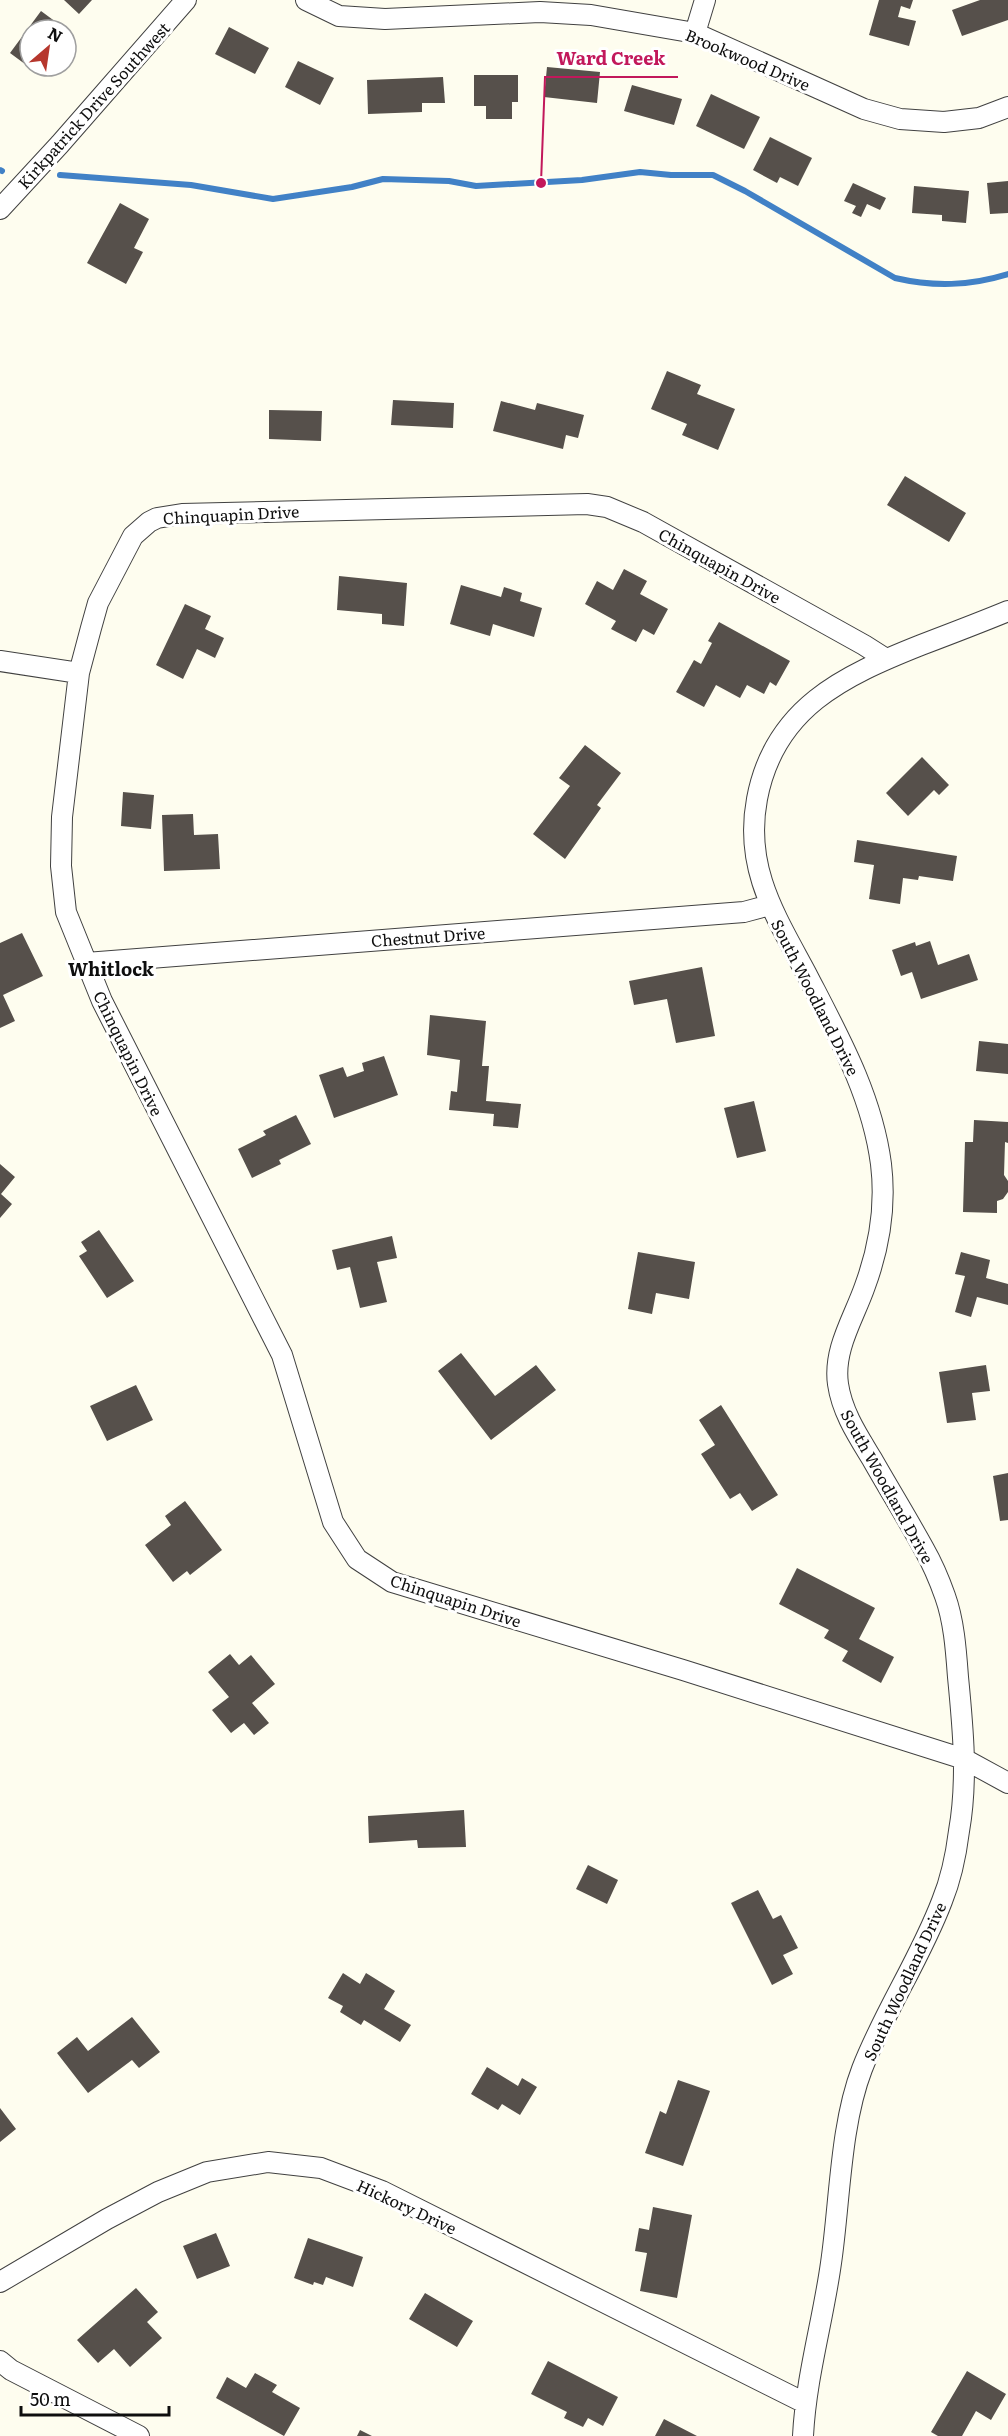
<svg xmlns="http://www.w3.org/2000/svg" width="1008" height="2436" font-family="Literata,serif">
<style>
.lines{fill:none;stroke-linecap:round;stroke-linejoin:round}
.stream{stroke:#4181c6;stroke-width:6}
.building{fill:#56504b}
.street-casing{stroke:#414141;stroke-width:22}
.street{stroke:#fff;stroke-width:20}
.labels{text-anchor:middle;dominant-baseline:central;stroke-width:6;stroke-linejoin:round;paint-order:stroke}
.street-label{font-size:16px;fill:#0e0e0e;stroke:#fff}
.neighbourhood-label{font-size:18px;font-weight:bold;fill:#0e0e0e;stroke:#fff}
.leader{fill:none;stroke:#c2185b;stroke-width:2}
.callout-dot{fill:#c2185b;stroke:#fff;stroke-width:2}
.callout-label{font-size:18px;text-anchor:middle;font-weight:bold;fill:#c2185b;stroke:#fff;stroke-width:6;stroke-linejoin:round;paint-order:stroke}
</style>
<rect width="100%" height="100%" fill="#fefdef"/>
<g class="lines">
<path class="stream" d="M0,170L2,171
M60,175L191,185L273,199L352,187L383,179L449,181L476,186L582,180L640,172L671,175H713L745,191L895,278C934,287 969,286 1008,274"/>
</g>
<path class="building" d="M64,0H92L79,14Z
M879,0H913L910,9L901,6L898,17L916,21L909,46L869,35Z
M980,0H1008V20L962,36L952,10Z
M41,11L64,28L62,30H30V66H36L33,70L10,53Z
M229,27L269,48L255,74L215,54Z
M298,61L334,78L320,105L285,87Z
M547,67L600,72L597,103L544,97Z
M474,75H518V102H512V119H486V106H474Z
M443,77L445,103H422V112L368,114L367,80Z
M632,85L682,99L674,125L624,111Z
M711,94L760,117L744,149L696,126Z
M770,137L812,158L798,186L780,177L777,183L753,170Z
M1008,181V213L990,214L987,183Z
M853,183L886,198L880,210L867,204L861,217L852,213L856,206L844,201Z
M914,186L969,191L966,223L942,221V215L912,213Z
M120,203L149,219L134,248L143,252L126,284L87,263Z
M667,371L701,385L697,394L735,409L718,450L682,435L687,424L651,409Z
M393,400L454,403L453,428L391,425Z
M501,401L535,410L537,403L584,415L578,438L566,435L563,449L493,431Z
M269,410L322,411L321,441L269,439Z
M905,476L966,513L949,542L887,505Z
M624,569L647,581L640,594L668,609L654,635L643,629L636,642L611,629L616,621L585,604L597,581L613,590Z
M339,576L407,583L404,626L382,624V614L337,610Z
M461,585L501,597L504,587L522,593L520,601L542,608L534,637L493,624L490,636L450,624Z
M185,604L211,616L205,629L224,638L215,658L197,649L183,679L156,665Z
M719,622L790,661L776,686L770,682L764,694L747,685L740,698L716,685L704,707L676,692L694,660L701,664L712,643L708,641Z
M585,745L621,773L597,805L601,808L565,859L533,834L570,786L559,778Z
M922,757L949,785L939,795L934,790L908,816L886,793Z
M123,792L154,795L151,829L121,826Z
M193,814L194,835L218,834L220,869L164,871L162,815Z
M857,840L957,856L953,881L919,876L918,880L903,878L900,904L869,899L874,865L854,862Z
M22,933L43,976L3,995L15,1021L0,1028V943Z
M930,941L938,965L969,954L978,980L921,999L912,972L901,976L892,950L915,942L916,946Z
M702,967L715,1036L676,1043L667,999L634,1005L629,981Z
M430,1015L486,1021L482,1066H489L486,1101L521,1104L518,1128L493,1126L494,1114L449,1110L451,1091L457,1092L460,1060L427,1055Z
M979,1041L1008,1044V1074L976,1071Z
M384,1056L398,1095L334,1118L319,1075L343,1067L347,1077L364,1071L362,1063Z
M754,1101L766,1151L737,1158L724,1108Z
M296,1115L311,1144L279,1160L281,1164L252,1178L238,1149L266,1135L263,1131Z
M974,1120L1008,1122V1143L1005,1142L1004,1175L1008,1181V1192L1003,1199L997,1201V1213L963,1212L965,1142H973Z
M0,1164L15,1177L1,1194L12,1204L0,1218Z
M99,1230L134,1281L107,1298L79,1256L87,1251L81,1242Z
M392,1236L397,1258L377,1262L387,1302L360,1308L350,1267L337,1270L332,1250Z
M638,1252L695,1262L689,1299L656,1293L652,1314L628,1309Z
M961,1252L990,1260L986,1278L1008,1284V1305L977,1297L971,1317L955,1312L965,1276L955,1274Z
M461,1353L495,1396L536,1365L556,1390L491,1440L438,1371Z
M986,1365L990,1391L972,1393L976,1420L947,1423L939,1372Z
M136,1385L153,1420L107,1441L90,1406Z
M721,1405L778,1495L752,1511L740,1493L730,1499L701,1454L715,1445L699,1420Z
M1008,1473V1520L1000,1521L993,1476Z
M185,1501L222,1550L190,1575L187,1571L173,1582L145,1545L171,1525L165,1516Z
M797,1568L875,1608L859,1639L894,1657L881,1683L842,1661L848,1651L824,1638L829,1630L779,1604Z
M230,1654L239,1665L251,1655L275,1684L252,1703L269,1723L254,1735L244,1723L231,1733L212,1710L229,1697L208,1672Z
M464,1810L466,1847L418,1848L417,1840L369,1843L368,1816Z
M588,1865L618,1880L607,1904L576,1889Z
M758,1890L773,1919L781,1915L798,1948L783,1955L793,1974L772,1985L731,1903Z
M343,1973L360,1984L366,1973L395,1991L384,2009L411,2025L400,2042L364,2020L361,2025L340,2012L343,2006L328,1998Z
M132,2017L160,2052L139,2068L132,2060L88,2093L57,2053L77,2037L88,2051Z
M487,2067L518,2086L522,2078L537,2087L520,2115L502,2104L498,2110L471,2094Z
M678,2080L710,2091L683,2166L645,2153L660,2111L666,2114Z
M0,2108L16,2129L0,2142Z
M653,2207L692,2215L677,2298L640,2291L647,2253L635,2251L639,2228L649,2230Z
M216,2233L230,2266L197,2279L183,2246Z
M308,2238L363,2257L353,2287L326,2277L323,2285L314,2282L313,2285L294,2278Z
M136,2288L158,2312L147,2322L162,2338L130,2367L114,2349L98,2363L77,2340Z
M425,2293L473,2321L457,2347L409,2319Z
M548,2361L618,2397L603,2426L588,2418L583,2427L564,2418L567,2412L531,2394Z
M967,2371L1006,2394L991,2420L976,2411L962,2436H938L931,2432Z
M255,2373L277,2385L272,2392L300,2408L284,2436L216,2398L227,2377L246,2388Z
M664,2419L697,2436H655Z
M360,2430L372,2436H357Z"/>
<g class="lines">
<g class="street-casing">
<path id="street" d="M306,0L339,16L385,19L540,12L591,15L695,33L864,109L900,119L944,122L979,118L1008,107
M695,33L705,0
M0,209L60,144L186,0
M886,659L864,645L643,522L607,507L587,504L182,514L157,518L149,522L133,536L98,603L91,628L79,673L62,817L61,866L66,912L102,1001L282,1355L333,1522L357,1559L392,1582L683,1670L964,1759L1008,1783
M0,661L79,673
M86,963L744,912L770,905
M0,2282L107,2219L158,2192L207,2172L268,2162L321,2168L382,2191L805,2403
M0,2361L11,2370L139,2436
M803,2436C806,2377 823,2321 831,2263C840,2202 840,2126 862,2069C884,2012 920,1959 942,1901C951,1879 956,1855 959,1831C968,1780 963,1728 958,1677C956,1650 954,1621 945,1596C939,1579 932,1563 924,1549C907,1518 889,1489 872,1459C858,1436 842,1412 838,1384C833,1349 854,1318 865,1286C879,1248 886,1205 881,1164C872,1095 838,1035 806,973C775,915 744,868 757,799C774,708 843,676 921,645C950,634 979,623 1008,611"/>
</g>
<use href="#street" class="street"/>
</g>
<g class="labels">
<g class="street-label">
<text transform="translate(748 59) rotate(23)">Brookwood Drive</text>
<text transform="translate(93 105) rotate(-48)">Kirkpatrick Drive Southwest</text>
<text transform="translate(231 514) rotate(-3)">Chinquapin Drive</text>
<text transform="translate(720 565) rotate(29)">Chinquapin Drive</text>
<text transform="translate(428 936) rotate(-4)">Chestnut Drive</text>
<text transform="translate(816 997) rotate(63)">South Woodland Drive</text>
<text transform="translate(129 1053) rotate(64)">Chinquapin Drive</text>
<text transform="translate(888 1486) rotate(61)">South Woodland Drive</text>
<text transform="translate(456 1600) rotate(18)">Chinquapin Drive</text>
<text transform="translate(904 1981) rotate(-65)">South Woodland Drive</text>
<text transform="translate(407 2206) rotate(25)">Hickory Drive</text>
</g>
<g class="neighbourhood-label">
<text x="111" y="968">Whitlock</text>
</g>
</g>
<path class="leader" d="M541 183L545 77H678"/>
<circle class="callout-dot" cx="541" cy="183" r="6"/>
<g class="callout-label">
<text x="611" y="65">Ward Creek</text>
</g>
<g transform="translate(48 48) rotate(29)"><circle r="28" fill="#ffffff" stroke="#9f9f9f" stroke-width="1.5"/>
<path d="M0-4.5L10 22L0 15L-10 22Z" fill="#b6372d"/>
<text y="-9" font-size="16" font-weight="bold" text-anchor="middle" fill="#0e0e0e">N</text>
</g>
<path d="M21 2406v9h148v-9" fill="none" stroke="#0e0e0e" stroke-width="3"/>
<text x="30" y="2406" font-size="18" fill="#0e0e0e" stroke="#ffffff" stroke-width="4.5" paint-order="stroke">50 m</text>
</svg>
